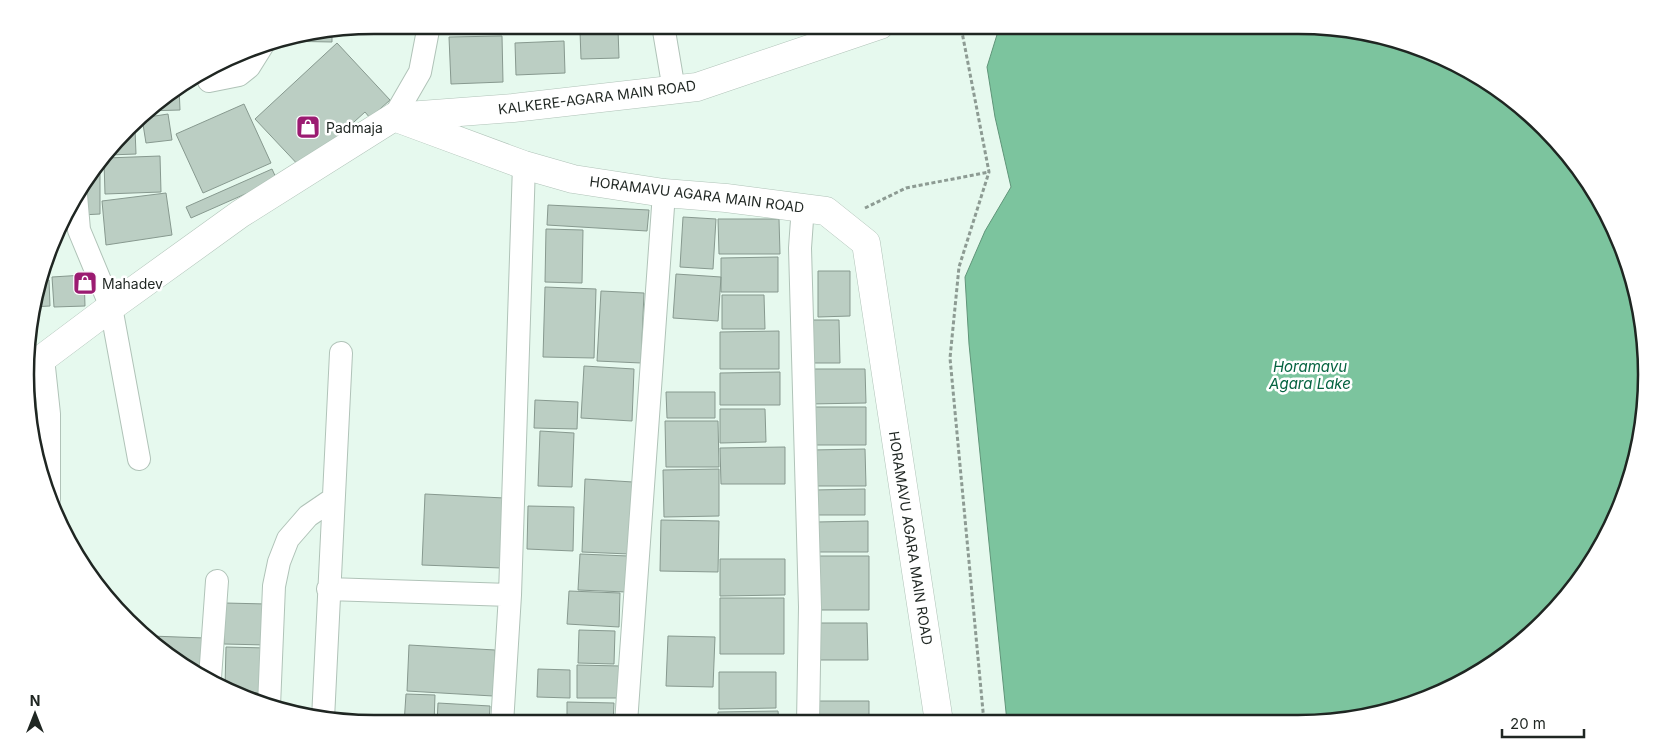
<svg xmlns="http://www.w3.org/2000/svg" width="1672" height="749" font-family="Inter,sans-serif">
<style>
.water{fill:#7cc49e;stroke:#609579}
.building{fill:#bbcec3;stroke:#87998f}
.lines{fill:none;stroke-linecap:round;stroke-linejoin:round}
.minor-casing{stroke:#b0c3b8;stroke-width:24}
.tertiary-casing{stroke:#b0c3b8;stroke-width:29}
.path{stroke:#8d9b93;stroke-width:3;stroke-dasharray:4 2.5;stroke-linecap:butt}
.minor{stroke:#fff;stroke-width:22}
.tertiary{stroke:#fff;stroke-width:28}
.labels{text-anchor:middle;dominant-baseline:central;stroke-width:5;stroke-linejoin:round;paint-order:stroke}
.street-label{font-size:14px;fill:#1f2622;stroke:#fff}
.poi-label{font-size:14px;fill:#1f2622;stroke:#fff;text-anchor:start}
.water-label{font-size:15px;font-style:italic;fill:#056340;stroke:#fff}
.rim{fill:none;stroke:#1f2622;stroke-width:2.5}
</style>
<rect width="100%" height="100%" fill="#e6f9ee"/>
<path class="water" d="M1000,25H1298L1365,32L1431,51L1491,84L1544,127L1588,180L1620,240L1640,306L1647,374L1640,442L1621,508L1575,587L1510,652L1432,697L1343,721L1007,722L969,344L965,277L985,231L1011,187L995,117L987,67Z"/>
<path class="building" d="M518,25H556V26L518,27Z
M618,29L619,58L581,59L580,31Z
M332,32V42L279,41Z
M502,36L503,82L451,84L449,37Z
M564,41L565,73L516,75L515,43Z
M337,43L390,100L370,118L365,112L302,169L255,119Z
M179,87L180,110L145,111Z
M244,104L271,163L203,193L176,134Z
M168,114L172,140L146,143L142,118Z
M135,129L136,154L109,155L129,130Z
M160,156L161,192L105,194L104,161L106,158Z
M100,166V214L81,215L80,189Z
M272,169L277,180L191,218L186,207Z
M166,193L172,235L106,245L102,201Z
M548,205L649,210L647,231L547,225Z
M683,217L716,219L713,269L680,267Z
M718,219H779L780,254H719Z
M546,229L583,230L582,283L545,282Z
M778,257V292H721V258Z
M818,271H850V316L818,317Z
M676,274L721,277L718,321L673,318Z
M84,275L85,306L54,307L52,277Z
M42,280H49L50,306L32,307Z
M545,287L596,289L594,358L543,357Z
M601,291L644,293L641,363L597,361Z
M722,295H764L765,329H722Z
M811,320H839L840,363H811Z
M779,331V369H720V332Z
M584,366L634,369L632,421L581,418Z
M809,369H865L866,403L809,404Z
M780,372V405H720V373Z
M666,392H715V418H667Z
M535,400L578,402L577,429L534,428Z
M811,407H866V445H811Z
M720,409H765L766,442L720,443Z
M665,421H718L719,467H666Z
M540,431L574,433L572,487L538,486Z
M785,447V484H721L720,448Z
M865,449L866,486H812V450Z
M719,469V516L664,517L663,470Z
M585,479L633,482L629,554L582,552Z
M865,489V515H814V490Z
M425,494L504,498L501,568L422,565Z
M528,506L574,507L573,551L527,549Z
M661,520L719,521L718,572L660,571Z
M868,521V552H816V522Z
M580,554L628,556L626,592L578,590Z
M816,556H869V610H816Z
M720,559H785V595L720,596Z
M569,591L620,593L619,627L567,624Z
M720,598H784V654H720Z
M225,603L266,604V645L224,644Z
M811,623H867L868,660H811Z
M579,630L615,631L614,664L578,663Z
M151,636L205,638L202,673L151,641Z
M668,636L715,637L713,687L666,686Z
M409,645L495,650L493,696L407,691Z
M226,647L266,648L264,693L233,692L225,687Z
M577,665L620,666V698H577Z
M538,669L570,670V698L537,697Z
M719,672H776V708L719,709Z
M406,694L435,695L434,724H404Z
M815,701H869V722L815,723Z
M567,702L614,703L613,723H567Z
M438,703L490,706L489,724H437Z
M778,711L779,723H718V712Z"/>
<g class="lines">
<g class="minor-casing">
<path id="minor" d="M663,25L674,90
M209,81L239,75L249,67L264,43
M394,117L420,72L429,25
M76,195L79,230L111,307L139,459
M803,206L800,248L810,607L808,723
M43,358L49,414V499
M328,589L510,595
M210,678L217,581
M269,706L274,586L279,562L288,539L308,516L333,499
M323,719L341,353
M626,723L664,193
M502,724L510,595L524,165"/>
</g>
<g class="tertiary-casing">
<path id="tertiary" d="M394,117L524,165L573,179L664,193L726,198L826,211L866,243L939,722
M30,367L43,358L111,307L240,214L394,117L513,108L697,87L880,25"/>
</g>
<path class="path" d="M965,25L961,27L989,172L959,267L950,358L984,722
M865,208L906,188L989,172"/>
<use href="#minor" class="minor"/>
<use href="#tertiary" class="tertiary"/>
</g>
<defs>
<g id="shop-square" transform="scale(1.25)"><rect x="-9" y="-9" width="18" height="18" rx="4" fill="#9b1b71" stroke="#fff"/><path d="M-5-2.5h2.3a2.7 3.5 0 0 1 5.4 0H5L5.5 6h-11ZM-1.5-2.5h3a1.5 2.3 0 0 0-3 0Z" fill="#fff"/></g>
</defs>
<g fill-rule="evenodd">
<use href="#shop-square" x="308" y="127"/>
<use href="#shop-square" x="85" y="283"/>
</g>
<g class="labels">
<g class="street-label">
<text transform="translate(597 97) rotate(-7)">KALKERE-AGARA MAIN ROAD</text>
<text transform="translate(697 194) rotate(7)">HORAMAVU AGARA MAIN ROAD</text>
<text transform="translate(911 538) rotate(81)">HORAMAVU AGARA MAIN ROAD</text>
</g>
<g class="poi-label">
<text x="326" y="127">Padmaja</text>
<text x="102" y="283">Mahadev</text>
</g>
<g class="water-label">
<text x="1310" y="366">Horamavu<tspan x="1310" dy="17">Agara Lake</tspan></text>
</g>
</g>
<path d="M0 0H1672V749H0ZM374 34H1298A340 340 0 0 1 1638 374V375A340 340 0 0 1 1298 715H374A340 340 0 0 1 34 375V374A340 340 0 0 1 374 34Z" fill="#fff" fill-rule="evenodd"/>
<path class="rim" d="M374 34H1298A340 340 0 0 1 1638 374V375A340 340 0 0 1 1298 715H374A340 340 0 0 1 34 375V374A340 340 0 0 1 374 34Z"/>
<g transform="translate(35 714)" stroke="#ffffff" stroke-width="4" paint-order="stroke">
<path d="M0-4L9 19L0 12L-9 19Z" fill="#1f2622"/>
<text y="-8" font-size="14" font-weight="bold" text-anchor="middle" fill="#1f2622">N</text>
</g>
<path d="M1502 729v8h82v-8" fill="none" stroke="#1f2622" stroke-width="2.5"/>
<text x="1510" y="729" font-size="15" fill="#1f2622" stroke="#ffffff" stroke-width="4" paint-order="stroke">20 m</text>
</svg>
